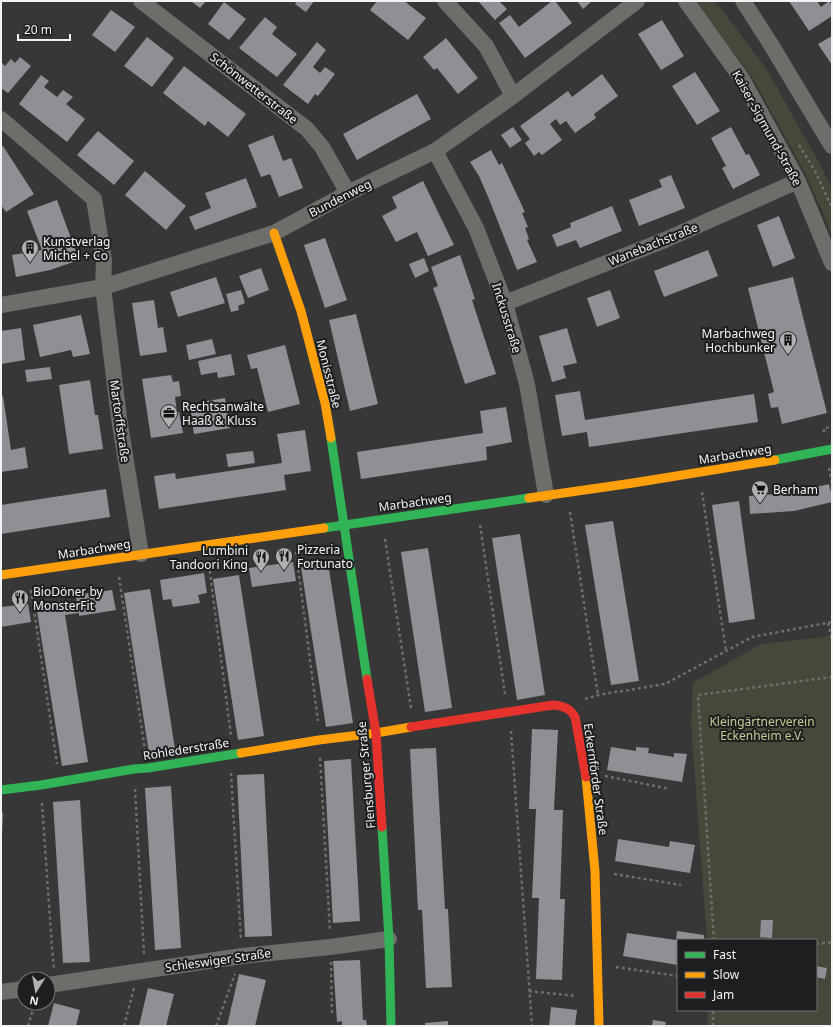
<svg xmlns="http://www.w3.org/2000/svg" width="833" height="1027" font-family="'Noto Sans',sans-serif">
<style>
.green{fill:#47473a}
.building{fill:#8e9096}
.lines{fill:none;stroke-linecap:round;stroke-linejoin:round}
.path{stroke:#6e6e6c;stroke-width:2.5;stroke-dasharray:3 3;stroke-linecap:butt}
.street{stroke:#6d6d69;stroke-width:16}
.fast{stroke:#30b455;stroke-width:9}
.slow{stroke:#ff9f0a;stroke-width:9}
.jam{stroke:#e5322d;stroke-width:9}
.labels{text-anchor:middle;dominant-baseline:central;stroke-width:4;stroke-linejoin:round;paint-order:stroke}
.street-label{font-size:12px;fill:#f3f3f5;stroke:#1d1e1f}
.poi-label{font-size:12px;fill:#f3f3f5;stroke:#1d1e1f;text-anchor:start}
.park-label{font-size:12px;fill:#cbcc94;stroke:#1d1e1f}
</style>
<rect width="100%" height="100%" fill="#373738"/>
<path class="green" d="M694,1H714L723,11L767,70L817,159L832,189V237L824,215L804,171L752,77Z
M832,636V1026H707L708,1010H816V940H707L691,724L693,683L761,644Z"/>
<path class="building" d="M191,1H206L200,8Z
M297,1H314L306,12L295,4Z
M377,1H404L426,18L408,40L370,10Z
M478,1H499L507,9L495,20Z
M552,1H555L572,23L525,58L499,23L510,15L519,27Z
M577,1H592L583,9Z
M789,1H817L821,7L829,1L832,6V16L809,31Z
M224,2L246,19L229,40L208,24Z
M111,10L135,27L115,52L92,35Z
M265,17L277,27L272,34L297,54L277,77L239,48Z
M662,20L684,56L661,70L638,34Z
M832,36V65L818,44Z
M147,37L174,58L152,87L124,66Z
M446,38L478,78L458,94L437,68L434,70L423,57Z
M317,42L326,50L313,67L320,73L325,67L335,74L318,96L315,94L308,104L283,85Z
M20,57L31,66L8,93L1,88V62L5,66L11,59L15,63Z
M184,66L246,114L228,137L208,121L205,126L163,93Z
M695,72L720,111L697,125L672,86Z
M602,74L618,96L594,114L596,118L575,133L566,121L560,125L556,119L550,124L562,140L542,155L539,152L534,156L525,143L530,139L520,126L568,91L572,97Z
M41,75L49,81L44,87L57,97L63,90L73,97L66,104L85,119L67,142L19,104Z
M417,94L431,119L357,160L343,134Z
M513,127L522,140L510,148L501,135Z
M731,127L746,155L749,154L760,175L733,189L722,168L726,166L711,138Z
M98,131L134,161L114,185L77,155Z
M273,135L283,161L291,158L303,188L279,197L270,174L261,177L248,145Z
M3,146L34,194L6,212L1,205V147Z
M491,150L499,165L502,163L525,212L522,213L528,227L525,228L529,239L527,240L537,262L517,270L489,199L479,176L470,162Z
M145,171L186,206L166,230L125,195Z
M671,175L685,208L639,226L629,200L662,187L659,180Z
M246,178L257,207L195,230L189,217L211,208L205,193Z
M423,181L454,245L428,256L417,232L396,242L382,216L397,208L392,197Z
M57,200L79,260L50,270L16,277L12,255L42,250L27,211Z
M612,206L622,231L580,248L576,240L557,247L552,235L571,227L570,223Z
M779,216L795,258L773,267L757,225Z
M325,238L347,300L325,308L304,245Z
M708,250L718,276L664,297L654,271Z
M460,255L475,299L472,300L496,374L465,384L441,310L433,288L438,286L431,267Z
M424,258L429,271L415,278L409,264Z
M261,268L269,290L248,298L239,276Z
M216,277L225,303L178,317L170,292Z
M793,277L827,413L782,424L778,407L771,408L768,394L774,392L748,288Z
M241,290L245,303L238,306L239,310L231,312L226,294Z
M610,290L620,318L597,327L587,298Z
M154,300L158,328L163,327L167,352L140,356L132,303Z
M356,314L378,404L350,411L329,320Z
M81,315L90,354L73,357L71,350L40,357L33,325Z
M21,328L25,360L1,364V331Z
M567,328L577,363L563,366L566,378L552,382L539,336Z
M212,339L216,354L189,360L186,345Z
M285,345L300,404L268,412L257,368L251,369L247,355Z
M231,354L235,375L218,378L217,372L201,375L198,361Z
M50,367L52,379L27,382L25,370Z
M171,375L173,382L179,381L181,396L175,397L177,413L179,412L183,433L151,438L142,379Z
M90,380L95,415H98L103,449L69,454L59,385Z
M580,391L585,420L754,394L758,422L589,447L587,432L562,436L555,395Z
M3,396L11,450L25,447L28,468L1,472V397Z
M225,398L230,428L194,434L191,413L208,410L207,401Z
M506,407L512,442L486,447L487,460L361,479L357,452L483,433L480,411Z
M305,430L311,471L284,475L286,490L159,509L154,476L175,473L176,479L282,463L277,434Z
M253,451L255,463L228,467L226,454Z
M829,484L832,497V502L794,511L750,514L749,496L791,493Z
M106,489L110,517L1,534V505Z
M739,501L755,619L729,623L712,505Z
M613,521L639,681L611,685L585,525Z
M520,534L545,695L517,700L492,538Z
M428,548L452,708L425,712L401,552Z
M293,562L296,581L252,587L249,568Z
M328,563L353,723L326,727L301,567Z
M204,573L207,593L198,595L200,603L173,607L171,599L163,600L160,580Z
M239,575L264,736L238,740L213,579Z
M150,589L175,749L149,753L124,593Z
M112,590L116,610L79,616V613L65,615L88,762L62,766L36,605L63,601L64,606L77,604L76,595Z
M28,604L31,622L1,627V607Z
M532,729L558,730L554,810H563L560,899H565L562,980L536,979L539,898H532L536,809H529Z
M611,747L636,751V747L649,748L648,753L674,757V753L687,754L682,782L607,770Z
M436,748L445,909H448L452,987L426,988L422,910H418L410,749Z
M351,759L360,921L333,923L324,761Z
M264,774L272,936L245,937L237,775Z
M171,786L181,948L155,950L145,788Z
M80,800L90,962L63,963L53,802Z
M1,813H3L2,835H1Z
M618,839L669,847L670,841L695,845L690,873L615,861Z
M761,920H773L772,938L760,937Z
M677,931L704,935V940H678V965L623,956L627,933L676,940Z
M360,960L363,1020H366L367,1026H342V1021L337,1022L333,961Z
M816,966L827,968L825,979L816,977Z
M239,974L266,980L255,1026H227Z
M148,988L174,994L166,1026H139Z
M54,1003L80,1010L76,1026H48Z
M551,1007L577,1010L575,1026H549Z
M653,1020L666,1022L665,1026H652Z
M448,1021V1026H425V1023Z"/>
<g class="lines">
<path class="path" d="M799,145L815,171L832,208
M824,432V428L832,427
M829,468L832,483
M702,492L726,651
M570,512L598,695
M480,525L505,694
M385,539L411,708
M296,552L318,721
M209,565L231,736
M119,577L145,750
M31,590L57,764
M828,623L832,640
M585,699L598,695L665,684L752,637L832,622
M511,731L532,1026
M320,758L330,931
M231,773L241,940
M605,776L670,789
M135,789L144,954
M42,803L52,948L54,968
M614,874L681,885
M714,940L698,695L832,677
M816,944L832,942
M331,962L332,1016
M616,967L678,976
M529,991L576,996
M28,1026L35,1003
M124,1026L134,988
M216,1026L235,974
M713,1026V1010"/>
<path class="street" d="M141,1L307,129L322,147L348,193
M445,1L486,46L513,96
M686,1L742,79L798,181L832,263
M743,1L770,43L832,146
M1,119L94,199L104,261L103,287L119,418L141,554
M435,151L476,228L505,303L527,384L546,495
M505,303L665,240L798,181
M1,305L103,287L274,233L348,193L435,151L513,96L637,1
M48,985L242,956L330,947L389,939
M1,992L24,989"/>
<path class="fast" d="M331,438L367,679
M775,460L832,449
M324,528L529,498
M1,790L41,785L134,769L148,768L241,753
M382,827L389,939L391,1026"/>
<path class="slow" d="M274,233L301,311L325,403L331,438
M529,498L633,483L775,460
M1,575L324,528
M241,753L319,740L376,733L411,727
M586,777L595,871L599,1026"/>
<path class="jam" d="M367,679L376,733L382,827
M411,727L553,705C563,706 570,708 575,717L586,777"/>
</g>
<defs>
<g id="building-pin" transform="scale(0.9)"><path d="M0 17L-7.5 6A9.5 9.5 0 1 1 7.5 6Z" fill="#b1b1b3" stroke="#1d1e1f"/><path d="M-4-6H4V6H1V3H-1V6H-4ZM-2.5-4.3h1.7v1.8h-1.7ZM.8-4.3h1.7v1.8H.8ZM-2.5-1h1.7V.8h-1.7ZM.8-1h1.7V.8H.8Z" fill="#111"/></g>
<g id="office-pin" transform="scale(0.9)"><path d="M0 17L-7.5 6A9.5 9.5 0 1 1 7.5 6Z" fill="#b1b1b3" stroke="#1d1e1f"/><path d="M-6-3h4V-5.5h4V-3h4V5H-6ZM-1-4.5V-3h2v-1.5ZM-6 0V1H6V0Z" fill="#111"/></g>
<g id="supermarket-pin" transform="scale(0.9)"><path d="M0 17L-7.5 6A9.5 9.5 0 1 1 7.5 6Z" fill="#b1b1b3" stroke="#1d1e1f"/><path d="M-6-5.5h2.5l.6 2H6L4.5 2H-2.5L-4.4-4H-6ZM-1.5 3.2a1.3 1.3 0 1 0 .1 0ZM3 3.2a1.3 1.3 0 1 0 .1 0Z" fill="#111"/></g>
<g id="restaurant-pin" transform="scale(0.9)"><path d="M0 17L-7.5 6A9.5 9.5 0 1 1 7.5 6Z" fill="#b1b1b3" stroke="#1d1e1f"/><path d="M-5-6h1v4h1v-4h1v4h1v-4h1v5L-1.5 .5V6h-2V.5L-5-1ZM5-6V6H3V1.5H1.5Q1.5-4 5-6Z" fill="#111"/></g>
</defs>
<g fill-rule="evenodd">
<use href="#building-pin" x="30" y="248"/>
<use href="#building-pin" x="788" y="340"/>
<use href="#office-pin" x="169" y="413"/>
<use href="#supermarket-pin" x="760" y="489"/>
<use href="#restaurant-pin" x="284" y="556"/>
<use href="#restaurant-pin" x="261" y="557"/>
<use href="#restaurant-pin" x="20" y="598"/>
</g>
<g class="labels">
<g class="street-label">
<text transform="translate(254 88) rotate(38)">Schönwetterstraße</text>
<text transform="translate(767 128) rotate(61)">Kaiser-Sigmund-Straße</text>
<text transform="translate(340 198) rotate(-27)">Bundenweg</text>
<text transform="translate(653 244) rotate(-22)">Wanebachstraße</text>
<text transform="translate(507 318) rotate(73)">Inckusstraße</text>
<text transform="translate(329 374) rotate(76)">Monisstraße</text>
<text transform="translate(120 421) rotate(82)">Martorffstraße</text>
<text transform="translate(735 454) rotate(-9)">Marbachweg</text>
<text transform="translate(415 502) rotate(-8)">Marbachweg</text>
<text transform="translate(94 549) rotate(-9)">Marbachweg</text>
<text transform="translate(186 749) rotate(-9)">Rohlederstraße</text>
<text transform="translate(366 775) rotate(-95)">Flensburger Straße</text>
<text transform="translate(596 779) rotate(82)">Eckernförder Straße</text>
<text transform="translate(218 960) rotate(-8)">Schleswiger Straße</text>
</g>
<g class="poi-label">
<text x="43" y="241">Kunstverlag<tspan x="43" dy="14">Michel + Co</tspan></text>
<text x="775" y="333" text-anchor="end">Marbachweg<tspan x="775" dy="14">Hochbunker</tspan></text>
<text x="182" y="406">Rechtsanwälte<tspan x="182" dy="14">Haaß &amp; Kluss</tspan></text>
<text x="773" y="489">Berham</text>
<text x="297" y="549">Pizzeria<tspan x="297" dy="14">Fortunato</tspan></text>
<text x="248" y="550" text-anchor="end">Lumbini<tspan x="248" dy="14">Tandoori King</tspan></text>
<text x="33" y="591">BioDöner by<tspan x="33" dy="14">MonsterFit</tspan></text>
</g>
<g class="park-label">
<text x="762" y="721">Kleingärtnerverein<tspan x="762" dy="14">Eckenheim e.V.</tspan></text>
</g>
</g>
<rect width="833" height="1027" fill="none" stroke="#f3f3f5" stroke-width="4"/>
<rect x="677" y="939" width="140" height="72" fill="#1d1e1f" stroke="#737375"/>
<rect x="685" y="952" width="20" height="6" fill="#30b455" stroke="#737375"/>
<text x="713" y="959" font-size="12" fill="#f3f3f5">Fast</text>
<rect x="685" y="972" width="20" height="6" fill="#ff9f0a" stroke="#737375"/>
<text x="713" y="979" font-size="12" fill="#f3f3f5">Slow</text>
<rect x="685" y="992" width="20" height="6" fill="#e5322d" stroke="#737375"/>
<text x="713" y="999" font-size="12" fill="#f3f3f5">Jam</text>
<g transform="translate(36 991) rotate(191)"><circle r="19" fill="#1d1e1f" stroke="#737375"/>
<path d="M0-3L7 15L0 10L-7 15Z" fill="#b1b1b3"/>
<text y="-6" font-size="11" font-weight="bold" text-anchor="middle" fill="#f3f3f5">N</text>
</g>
<path d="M18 34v6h52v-6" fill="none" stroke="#f3f3f5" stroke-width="2"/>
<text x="24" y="34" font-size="12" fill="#f3f3f5" stroke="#1d1e1f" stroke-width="3" paint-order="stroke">20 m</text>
</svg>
